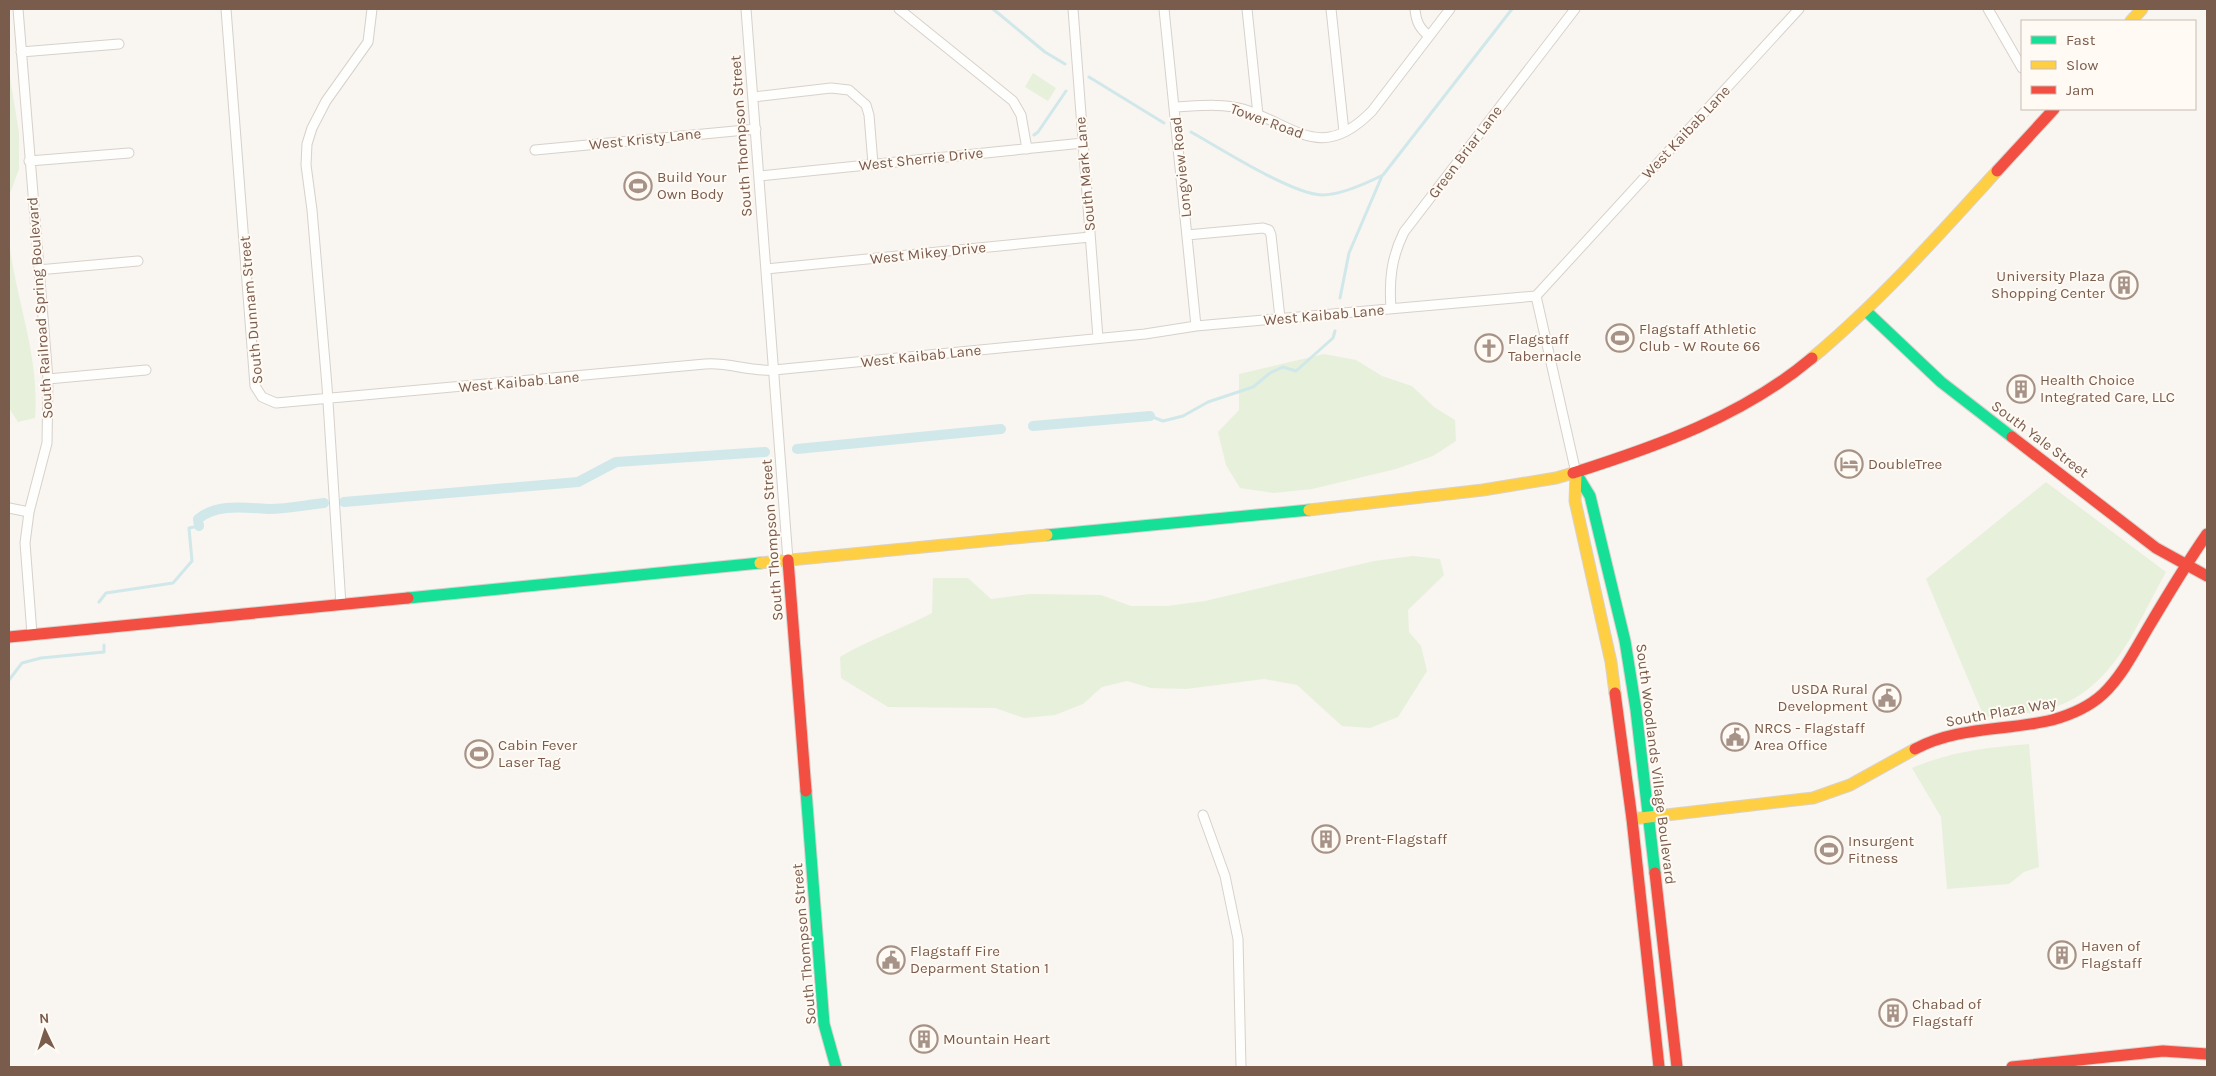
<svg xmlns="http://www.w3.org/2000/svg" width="2216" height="1076" font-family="Karla,sans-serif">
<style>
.green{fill:#e7f0db}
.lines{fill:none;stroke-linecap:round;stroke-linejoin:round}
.stream{stroke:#d0e8ea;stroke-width:3}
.canal{stroke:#d0e8ea;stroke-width:10}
.street-casing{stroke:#d7d1cb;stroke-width:11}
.fast-casing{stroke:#d9d2cb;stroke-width:13}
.slow-casing{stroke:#d9d2cb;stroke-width:13}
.jam-casing{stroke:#d9d2cb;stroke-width:13}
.street{stroke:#fefefd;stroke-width:9}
.fast{stroke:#16e098;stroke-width:11}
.slow{stroke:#ffcf43;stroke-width:11}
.jam{stroke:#f24e42;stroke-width:11}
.labels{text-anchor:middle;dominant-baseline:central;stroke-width:4;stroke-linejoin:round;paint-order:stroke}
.street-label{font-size:15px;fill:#7a5c4d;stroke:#fffaf3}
.poi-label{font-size:15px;fill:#7a5c4d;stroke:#fffaf3;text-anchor:start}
</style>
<rect width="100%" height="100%" fill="#f9f5f0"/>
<path class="green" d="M9,71L19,133V169L9,196Z
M1033,73L1056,88L1048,101L1025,87Z
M9,241C16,301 40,357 35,418L18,422L9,408Z
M1324,354L1356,360L1382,376L1412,386L1434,407L1455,420L1456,441L1433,456L1396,469L1312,489L1273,493L1240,488L1226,465L1218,432L1239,410V374Z
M2046,482L2166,572C2135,627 2113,693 2045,710C2026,715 2004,715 1984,717L1926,579Z
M1413,556L1440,559L1444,575L1408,610L1409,632L1421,646L1427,671L1398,717L1370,728L1342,726L1297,685L1264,679L1186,689L1151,688L1127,681L1102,687L1083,704L1055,715L1024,718L995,708L888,707L841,678L840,657C870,639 902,629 932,613L933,578H968L991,599L1030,594L1101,595L1131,606H1167L1205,601L1374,561Z
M2029,744L2039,867L2024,872L2009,884L1947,889L1941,817L1912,768C1953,751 1985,748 2029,744Z"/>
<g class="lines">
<path class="stream" d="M993,9L1045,52L1065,64
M1089,77L1164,123
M1191,132C1220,148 1291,194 1322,195C1340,195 1367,183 1383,175L1512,9
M1034,135L1038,132L1066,91
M1340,298L1349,253L1382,176
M1150,416L1163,421L1183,416L1208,402L1253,387L1270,373L1283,367L1296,371L1333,338L1335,331
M99,602L106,593L173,583L192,561L189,528L199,526
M9,680L22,663L41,658L104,652V645"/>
<path class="canal" d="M1033,426L1150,416
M797,449L1001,429
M344,502L578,482L616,462L765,452
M199,526L198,519C217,503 246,508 269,509C287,509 306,505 324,503"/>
<g class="street-casing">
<path id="street" d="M18,9L48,379L47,443L29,512L25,543L32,634
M226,9L255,386L262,397L276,403L705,364C729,362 750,372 774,370L1145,334L1196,326L1536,296L1799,9
M746,9L788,560
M899,9L1013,101L1021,115L1027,149
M1073,9L1098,338
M1164,9L1196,326
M1247,9L1258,115
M1331,9L1344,132
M1415,9C1416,21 1419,28 1429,36
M1988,9L2022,68
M21,52L119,44
M753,97L831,88L849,90L866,105L869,115L873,164
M1175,107C1198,106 1221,103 1243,109C1296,126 1321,163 1372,111L1450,9
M535,150L756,129
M29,161L129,153
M759,176L1083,143
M1187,235L1263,228L1269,230L1271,235L1280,318
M766,269L1090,237
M38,270L138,261
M1536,296L1576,473
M1391,309C1389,281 1391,258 1404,232L1575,9
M48,379L146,370
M9,508L29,512
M341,605L327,386L312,210L306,165L307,144L312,128L326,101L368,42L372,9
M1203,815L1225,876L1238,939L1241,1067"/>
</g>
<g class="fast-casing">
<path id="fast" d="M1866,311L1941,382L2012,437
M1576,473L1590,496L1625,641L1636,710L1655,873
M1047,535L1309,510
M408,598L760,563
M806,791L824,1024L836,1067"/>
</g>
<g class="slow-casing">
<path id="slow" d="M2131,21L2142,9
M1812,358C1880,301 1938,236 1997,171
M1576,473L1575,501L1611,662L1615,693
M1309,510L1483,490L1556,478L1573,473
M760,563L1047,535
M1632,819L1813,798L1850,785L1915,749"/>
</g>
<g class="jam-casing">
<path id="jam" d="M1997,171L2054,109
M2012,437L2156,548L2207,576
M1573,473C1658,446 1743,416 1812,358
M788,560L806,791
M9,637L408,598
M1615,693L1632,819L1659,1067
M1915,749C1958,726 2007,731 2052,720C2070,715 2089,707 2103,694C2122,676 2135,650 2148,628C2167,596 2186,564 2207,534
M1655,873L1677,1067
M2012,1067L2163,1051L2207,1054"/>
</g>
<use href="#street" class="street"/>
<use href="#fast" class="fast"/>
<use href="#slow" class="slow"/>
<use href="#jam" class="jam"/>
</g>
<defs>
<g id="stadium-ring" transform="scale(1.4375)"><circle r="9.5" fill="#fffaf3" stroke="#a69286" stroke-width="1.5"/><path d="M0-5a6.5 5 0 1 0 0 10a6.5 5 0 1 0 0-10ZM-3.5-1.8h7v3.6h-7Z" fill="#a69286"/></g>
<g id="building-ring" transform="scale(1.4375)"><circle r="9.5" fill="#fffaf3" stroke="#a69286" stroke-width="1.5"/><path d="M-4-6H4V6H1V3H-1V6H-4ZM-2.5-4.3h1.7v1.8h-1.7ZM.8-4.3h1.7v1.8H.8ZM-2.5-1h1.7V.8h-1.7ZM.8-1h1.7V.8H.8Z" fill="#a69286"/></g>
<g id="church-ring" transform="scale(1.4375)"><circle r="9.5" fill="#fffaf3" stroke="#a69286" stroke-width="1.5"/><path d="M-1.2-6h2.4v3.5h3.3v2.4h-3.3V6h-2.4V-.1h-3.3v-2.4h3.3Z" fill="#a69286"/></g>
<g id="hotel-ring" transform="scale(1.4375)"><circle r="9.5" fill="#fffaf3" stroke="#a69286" stroke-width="1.5"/><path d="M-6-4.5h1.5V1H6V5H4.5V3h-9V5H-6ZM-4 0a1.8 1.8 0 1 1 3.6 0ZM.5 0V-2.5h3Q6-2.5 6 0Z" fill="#a69286"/></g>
<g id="civic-ring" transform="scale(1.4375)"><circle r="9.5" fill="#fffaf3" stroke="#a69286" stroke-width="1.5"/><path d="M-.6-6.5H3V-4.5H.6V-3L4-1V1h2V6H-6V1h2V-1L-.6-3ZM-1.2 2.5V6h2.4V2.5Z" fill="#a69286"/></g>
</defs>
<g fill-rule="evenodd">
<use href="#stadium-ring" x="638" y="186"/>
<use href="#building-ring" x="2124" y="285"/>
<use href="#stadium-ring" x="1620" y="338"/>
<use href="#church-ring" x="1489" y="348"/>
<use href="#building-ring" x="2021" y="389"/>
<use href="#hotel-ring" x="1849" y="464"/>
<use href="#civic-ring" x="1887" y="698"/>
<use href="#civic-ring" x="1735" y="737"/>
<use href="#stadium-ring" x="479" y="754"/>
<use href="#building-ring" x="1326" y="839"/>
<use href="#stadium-ring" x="1829" y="850"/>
<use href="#building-ring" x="2062" y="955"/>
<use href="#civic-ring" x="891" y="960"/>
<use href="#building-ring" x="1893" y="1013"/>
<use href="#building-ring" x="924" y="1039"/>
</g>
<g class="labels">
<g class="street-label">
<text transform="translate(1267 121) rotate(20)">Tower Road</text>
<text transform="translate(1686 132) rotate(-47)">West Kaibab Lane</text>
<text transform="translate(741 136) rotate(-94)">South Thompson Street</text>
<text transform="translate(645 139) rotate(-6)">West Kristy Lane</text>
<text transform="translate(1465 152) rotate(-53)">Green Briar Lane</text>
<text transform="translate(921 159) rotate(-6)">West Sherrie Drive</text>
<text transform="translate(1181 167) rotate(-96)">Longview Road</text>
<text transform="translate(1085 174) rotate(-95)">South Mark Lane</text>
<text transform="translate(928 253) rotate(-6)">West Mikey Drive</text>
<text transform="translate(40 308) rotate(-94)">South Railroad Spring Boulevard</text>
<text transform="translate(251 310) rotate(-95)">South Dunnam Street</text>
<text transform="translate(1324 315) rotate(-5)">West Kaibab Lane</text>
<text transform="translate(921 356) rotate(-6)">West Kaibab Lane</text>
<text transform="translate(519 382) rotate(-5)">West Kaibab Lane</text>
<text transform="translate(2040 439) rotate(37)">South Yale Street</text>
<text transform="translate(772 540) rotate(-94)">South Thompson Street</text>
<text transform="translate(2001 712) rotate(-10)">South Plaza Way</text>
<text transform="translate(1656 764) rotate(83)">South Woodlands Village Boulevard</text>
<text transform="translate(804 944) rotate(-95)">South Thompson Street</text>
</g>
<g class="poi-label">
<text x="657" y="177">Build Your<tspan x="657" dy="17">Own Body</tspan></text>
<text x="2105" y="276" text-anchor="end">University Plaza<tspan x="2105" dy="17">Shopping Center</tspan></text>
<text x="1639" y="329">Flagstaff Athletic<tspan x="1639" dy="17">Club - W Route 66</tspan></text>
<text x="1508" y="339">Flagstaff<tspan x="1508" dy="17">Tabernacle</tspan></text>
<text x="2040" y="380">Health Choice<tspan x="2040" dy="17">Integrated Care, LLC</tspan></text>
<text x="1868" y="464">DoubleTree</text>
<text x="1868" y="689" text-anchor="end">USDA Rural<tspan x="1868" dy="17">Development</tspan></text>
<text x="1754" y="728">NRCS - Flagstaff<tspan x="1754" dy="17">Area Office</tspan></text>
<text x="498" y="745">Cabin Fever<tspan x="498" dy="17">Laser Tag</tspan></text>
<text x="1345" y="839">Prent-Flagstaff</text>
<text x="1848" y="841">Insurgent<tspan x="1848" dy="17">Fitness</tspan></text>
<text x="2081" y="946">Haven of<tspan x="2081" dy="17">Flagstaff</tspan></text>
<text x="910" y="951">Flagstaff Fire<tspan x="910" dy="17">Deparment Station 1</tspan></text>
<text x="1912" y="1004">Chabad of<tspan x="1912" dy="17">Flagstaff</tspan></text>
<text x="943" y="1039">Mountain Heart</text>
</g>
</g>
<rect width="2216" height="1076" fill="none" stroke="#7a5c4d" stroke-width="20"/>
<rect x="2021" y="20" width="175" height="90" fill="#fffaf3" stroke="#cabbb1"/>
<rect x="2031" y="36" width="25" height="8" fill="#16e098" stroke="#cabbb1"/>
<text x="2066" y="45" font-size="15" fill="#7a5c4d">Fast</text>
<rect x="2031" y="61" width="25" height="8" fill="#ffcf43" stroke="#cabbb1"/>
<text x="2066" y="70" font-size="15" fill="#7a5c4d">Slow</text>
<rect x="2031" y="86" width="25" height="8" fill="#f24e42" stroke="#cabbb1"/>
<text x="2066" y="95" font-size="15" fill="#7a5c4d">Jam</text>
<g transform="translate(45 1031) rotate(356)" stroke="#fffaf3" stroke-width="4" paint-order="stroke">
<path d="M0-4L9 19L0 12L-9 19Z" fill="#7a5c4d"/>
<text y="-8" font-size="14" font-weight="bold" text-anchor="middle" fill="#7a5c4d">N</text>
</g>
</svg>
